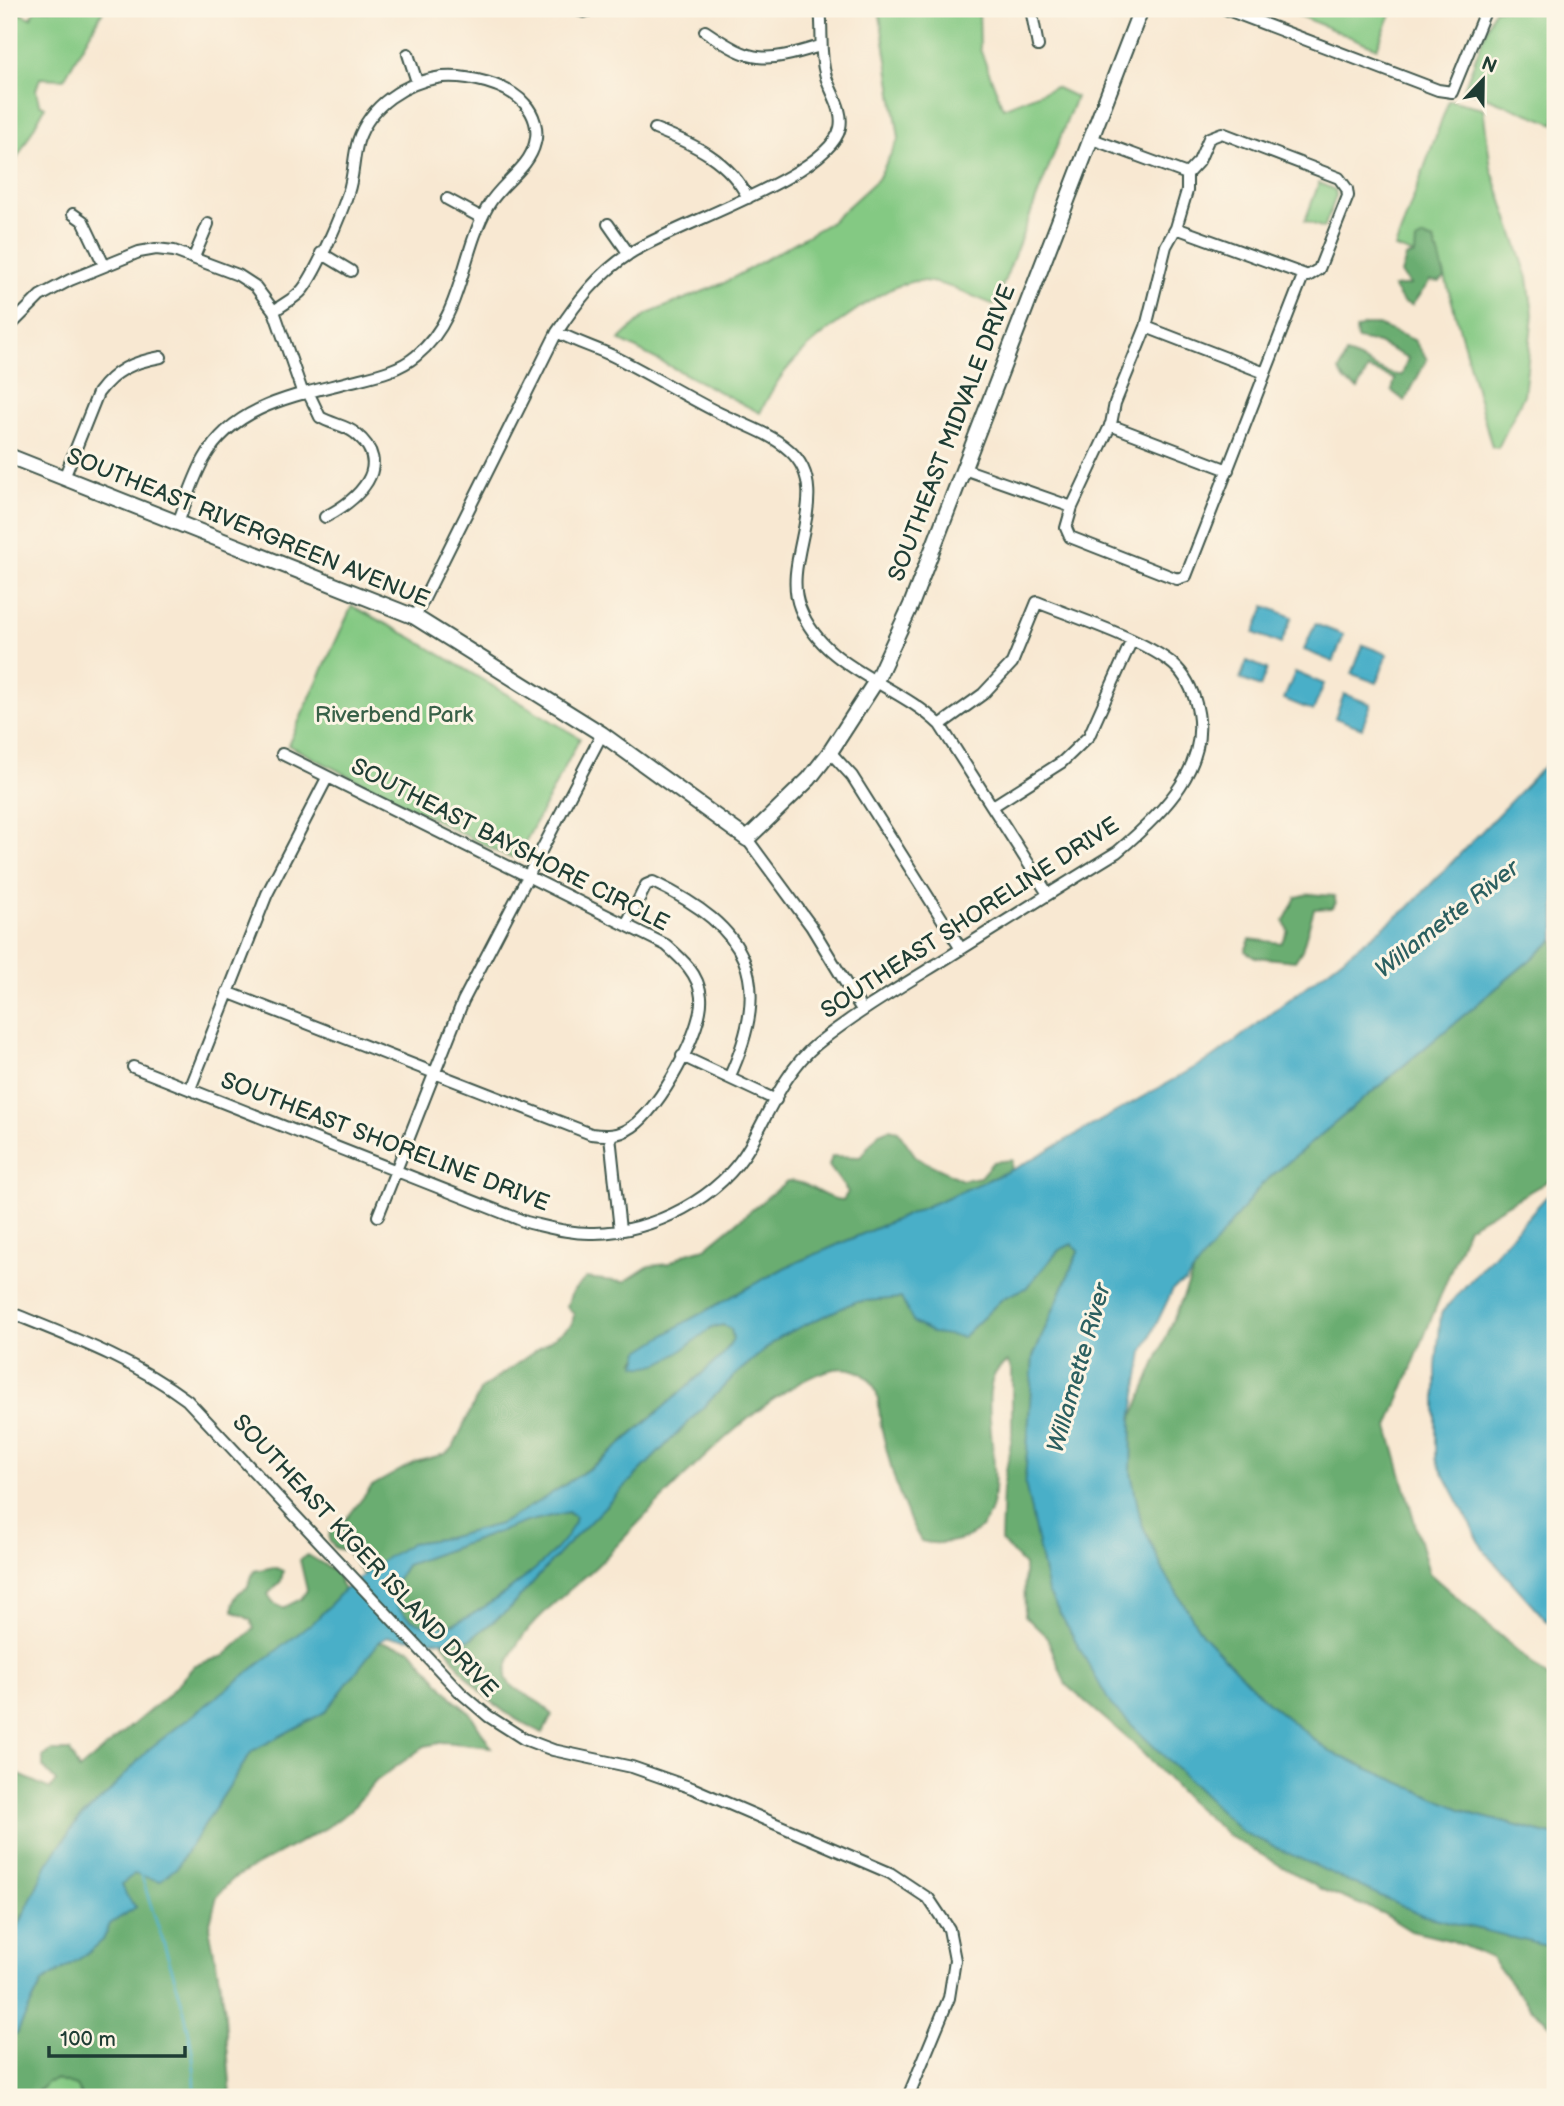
<svg xmlns="http://www.w3.org/2000/svg" width="1564" height="2106" font-family="'Balsamiq Sans',sans-serif">
<style>
.green{fill:#84c983;stroke:#52835c;stroke-width:2}
.forest{fill:#6bad71;stroke:#457552;stroke-width:2}
.water{fill:#48afc8;stroke:#34767e;stroke-width:2;fill-rule:evenodd}
.lines{fill:none;stroke-linecap:round;stroke-linejoin:round}
.stream{stroke:#48afc8;stroke-width:2.5}
.street-casing{stroke:#40574c;stroke-width:14}
.secondary-casing{stroke:#40574c;stroke-width:18}
.street{stroke:#fff;stroke-width:10}
.secondary{stroke:#fff;stroke-width:14}
.labels{text-anchor:middle;dominant-baseline:central;stroke-width:6;stroke-linejoin:round;paint-order:stroke}
.street-label{font-size:23px;fill:#1f3d34;stroke:#fcf5e5}
.park-label{font-size:23px;fill:#386048;stroke:#fcf5e5}
.water-label{font-size:24px;font-style:italic;fill:#2b5f60;stroke:#fcf5e5}
</style>
<rect width="100%" height="100%" fill="#fcf5e5"/>
<filter id="ink" filterUnits="userSpaceOnUse"><feTurbulence type="fractalNoise" baseFrequency=".0143" numOctaves="2"/><feDisplacementMap in="SourceGraphic" scale="14" xChannelSelector="R" yChannelSelector="G"/><feConvolveMatrix kernelMatrix="1 2 1 2 8 2 1 2 1" color-interpolation-filters="sRGB"/></filter>
<filter id="wash" filterUnits="userSpaceOnUse"><feTurbulence type="fractalNoise" baseFrequency=".00686" numOctaves="4" result="noise"/><feDisplacementMap in="SourceGraphic" scale="28" xChannelSelector="R" yChannelSelector="G"/><feGaussianBlur stdDeviation="1.57" result="paint"/><feColorMatrix in="noise" values="0 0 0 0 0 0 0 0 0 0 0 0 0 0 0 0 0 1.4 0 .05"/><feComposite in="paint" operator="in"/></filter>
<g filter="url(#wash)">
<rect width="100%" height="100%" fill="#f8e8d2"/>
<path class="green" d="M9,9L31,18L36,9H104L64,79L40,78L36,90L39,104L45,107L9,173Z
M879,9H979L980,49L1003,108L1055,87L1076,97L995,305C972,297 943,280 918,281C888,281 817,337 796,359C780,375 770,393 760,413L619,340L647,314L724,283L831,222L878,179L899,138Z
M1283,9H1393L1377,48Z
M1494,9H1555V124L1464,89Z
M1449,100L1483,108L1491,168L1528,278L1533,314L1524,395L1498,448L1492,447L1438,251L1415,255L1395,248Z
M1319,183L1335,190L1336,196L1324,228L1305,221Z
M352,606L411,637L580,738L517,858L506,856L288,745Z
M56,2080L76,2086L82,2097H13L40,2091L46,2082Z"/>
<path class="forest" d="M1423,237L1434,241L1445,278L1440,282L1430,281L1412,305L1403,302L1393,287L1410,285L1401,274L1406,257L1415,255L1416,241Z
M1365,325H1378L1414,340L1427,359L1405,401L1392,391L1395,379L1368,369L1358,389L1346,382L1339,371L1346,354C1366,359 1381,375 1402,375L1408,358L1378,343L1357,339L1356,329Z
M1309,894L1334,896L1336,903L1331,908L1314,909L1302,950L1295,961L1255,957L1245,951L1250,939L1281,943L1288,931L1284,921L1296,897Z
M1555,939V1177L1468,1227L1388,1427L1429,1573L1555,1684V1836L1472,1814L1330,1752L1267,1702L1202,1634L1164,1572L1141,1522L1131,1473L1132,1419L1195,1268L1262,1184Z
M889,1129L898,1131L917,1158L962,1180L980,1177L993,1162L1012,1160L1011,1170L786,1267L687,1321L641,1351L635,1361L713,1327L724,1325L731,1329L733,1339L722,1356L604,1458L543,1499L500,1524L447,1538L411,1543L363,1575L346,1551L335,1548L329,1540L330,1530L347,1518L372,1486L415,1462L445,1454L453,1448L481,1389L572,1325L574,1314L567,1306L572,1292L586,1278L624,1282L649,1266L668,1264L687,1253L705,1248L787,1181C810,1180 820,1199 843,1200L848,1192L829,1166L832,1156L860,1157L879,1133Z
M1072,1244L1079,1250L1033,1357L1025,1483L1422,1915L1555,1948V2028L1531,2008L1491,1958L1453,1941L1411,1931L1382,1913L1321,1889L1229,1836L1189,1801L1132,1742L1066,1685L1047,1637L1025,1616L1024,1565L1001,1541L1003,1488L1012,1436V1372L1008,1362C957,1383 1035,1520 959,1540C945,1543 935,1545 921,1541C900,1506 890,1466 881,1426C879,1414 880,1400 875,1389C872,1381 866,1375 857,1371C798,1344 640,1522 601,1562C572,1591 505,1634 506,1679C518,1696 541,1698 552,1715L543,1733C498,1714 467,1684 442,1641L471,1639L508,1610L562,1550L736,1374L781,1336L854,1302L901,1298L906,1307L963,1337L1003,1298L1026,1288L1059,1250Z
M567,1512L575,1517C571,1550 484,1612 453,1624C429,1634 386,1615 395,1584C397,1578 403,1571 406,1565L526,1522Z
M308,1555L335,1571L344,1590L316,1620L78,1820L22,1917L9,1947V1770L50,1789L56,1781L43,1767V1757L51,1751H70L79,1770L167,1696L195,1665L224,1656L254,1629L251,1620L233,1611C233,1598 236,1593 247,1588L254,1571L274,1567L283,1571L281,1581L268,1594L273,1603L283,1608L301,1599L307,1590L300,1560Z
M379,1642L411,1649L454,1700L470,1713L491,1747L444,1742L425,1746L376,1781L350,1811L326,1828L232,1879L217,1896L209,1927L224,2004L231,2097H82L76,2086L56,2080L47,2082C36,2096 25,2095 9,2097V2038L17,2033L42,1982L87,1954L103,1940L110,1924L136,1907L127,1897L122,1884L134,1873L177,1867L252,1751L325,1712Z"/>
<path class="water" d="M1265,606L1292,617L1281,644L1254,633Z
M1315,624L1344,635L1333,662L1304,650Z
M1363,645L1387,654L1377,683L1352,674Z
M1247,661L1267,669L1260,687L1240,679Z
M1295,672L1324,684L1313,711L1284,699Z
M1344,694L1371,704L1362,728L1335,718Z
M1555,755V939L1262,1184L1185,1282L1173,1289L1143,1352L1132,1419L1131,1473L1141,1522L1164,1572L1202,1634L1267,1702L1330,1752L1472,1814L1555,1836V1948L1422,1915L1242,1832L1111,1705L1048,1592L1025,1483L1033,1357L1079,1250L1072,1244L1059,1250L1026,1288L1003,1298L963,1337L933,1333L914,1323L901,1298L854,1302L781,1336L736,1374L562,1550L508,1610L470,1639L442,1641L388,1637L379,1642L325,1712L252,1751L177,1867L160,1881L134,1874L122,1884L127,1897L136,1907L110,1924L103,1940L87,1954L42,1982L17,2033L9,2038V1947L47,1864L78,1820L106,1795L149,1749L316,1620L344,1590L380,1562L411,1543L447,1538L500,1524L543,1499L604,1459L722,1356L733,1339L731,1329L723,1325L713,1327C692,1341 662,1373 636,1365L640,1351L687,1321L786,1267L1018,1167L1217,1055L1408,908ZM568,1512L575,1517C571,1550 484,1612 453,1624C429,1634 386,1615 395,1584C397,1577 403,1571 406,1565L526,1522Z
M1555,1187V1630L1485,1552L1436,1459V1367L1441,1313Z"/>
<g class="lines">
<path class="stream" d="M141,1874C162,1945 197,2022 195,2097"/>
</g>
</g>
<g filter="url(#ink)">
<g class="lines">
<g class="street-casing">
<path id="street" d="M572,9L584,12L596,9
M1031,9L1038,46
M1225,9L1438,90L1452,92L1486,9
M705,31C754,64 764,63 820,46
M408,54L417,82
M655,129C694,144 729,160 748,198
M1092,139L1187,174
M1187,174V191L1176,228L1166,246L1146,327L1115,403L1111,424L1072,507L1066,528L1070,537L1177,579L1186,576L1303,276
M447,199L482,218
M73,214L83,221L104,265
M608,224L629,254
M1176,228L1308,276L1319,269L1348,196L1347,189L1339,178L1222,133L1209,138L1199,161L1187,174
M321,253L351,271
M194,257L208,224
M9,327L40,296L70,280L139,252L156,249L174,251L238,275L255,286L274,311L303,394
M1146,327L1265,373
M557,332C574,341 593,347 611,355C648,373 683,395 719,413C742,424 770,433 789,450C836,491 780,559 800,608C824,670 897,683 940,725L1048,894
M308,392L320,417C331,424 345,425 355,433C397,466 356,501 325,517
M1110,425L1228,470
M964,469L1072,507
M64,478L98,393C115,370 133,362 161,357
M178,523C186,502 193,479 204,459C233,406 294,396 348,382C371,376 397,372 416,356C463,318 460,255 488,206C501,183 529,169 535,143C539,129 534,114 525,104C508,84 467,75 442,77C405,82 370,105 358,141C353,158 354,176 348,193C340,217 318,269 303,289C296,298 283,304 274,311
M415,617L557,332C577,302 598,274 629,254C671,225 829,177 840,128C844,110 831,93 826,77C819,54 823,32 820,9
M830,752L852,776L961,949
M993,806L1062,762L1089,736L1131,642
M747,839L811,926L862,1010
M626,925L646,885L653,882C749,928 774,979 729,1078
M227,992L591,1134C606,1136 619,1136 632,1127C659,1110 704,1029 701,997C699,974 682,959 666,945L282,754
M682,1056L776,1100
M133,1067L526,1222C548,1227 571,1234 594,1233C654,1232 720,1198 750,1146C769,1112 786,1069 817,1044C858,1011 905,984 950,956C1006,921 1061,886 1117,852C1162,814 1215,764 1195,700C1190,684 1183,671 1169,661C1139,638 1074,617 1037,602L1012,663L983,694L940,725
M190,1089L267,894L327,778
M610,1136L620,1230
M378,1216L463,1001L602,734
M9,1312C71,1337 134,1360 187,1400L460,1692L488,1716L524,1739L553,1750L632,1767L692,1788L890,1873L929,1899L949,1929L955,1960L949,1998L908,2097"/>
</g>
<g class="secondary-casing">
<path id="secondary" d="M9,456L415,617L602,734L747,839L809,779L830,752L876,681L911,605L1141,9"/>
</g>
<use href="#street" class="street"/>
<use href="#secondary" class="secondary"/>
</g>
</g>
<g class="labels">
<g class="street-label">
<text transform="translate(952 433) rotate(-69)">SOUTHEAST MIDVALE DRIVE</text>
<text transform="translate(248 528) rotate(22)">SOUTHEAST RIVERGREEN AVENUE</text>
<text transform="translate(510 845) rotate(27)">SOUTHEAST BAYSHORE CIRCLE</text>
<text transform="translate(970 918) rotate(-33)">SOUTHEAST SHORELINE DRIVE</text>
<text transform="translate(385 1142) rotate(21)">SOUTHEAST SHORELINE DRIVE</text>
<text transform="translate(365 1556) rotate(47)">SOUTHEAST KIGER ISLAND DRIVE</text>
</g>
<g class="park-label">
<text x="394" y="715">Riverbend Park</text>
</g>
<g class="water-label">
<text transform="translate(1447 919) rotate(-38)">Willamette River</text>
<text transform="translate(1079 1368) rotate(-74)">Willamette River</text>
</g>
</g>
<rect width="1564" height="2106" fill="none" stroke="#fcf5e5" stroke-width="35"/>
<g transform="translate(1483 80) rotate(22)" stroke="#fcf5e5" stroke-width="5" paint-order="stroke">
<path d="M0-5L12 26L0 18L-12 26Z" fill="#1f3d34"/>
<text y="-10" font-size="19" font-weight="bold" text-anchor="middle" fill="#1f3d34">N</text>
</g>
<path d="M49 2046v10h136v-10" fill="none" stroke="#1f3d34" stroke-width="3.5"/>
<text x="60" y="2046" font-size="21" fill="#1f3d34" stroke="#fcf5e5" stroke-width="5" paint-order="stroke">100 m</text>
</svg>
